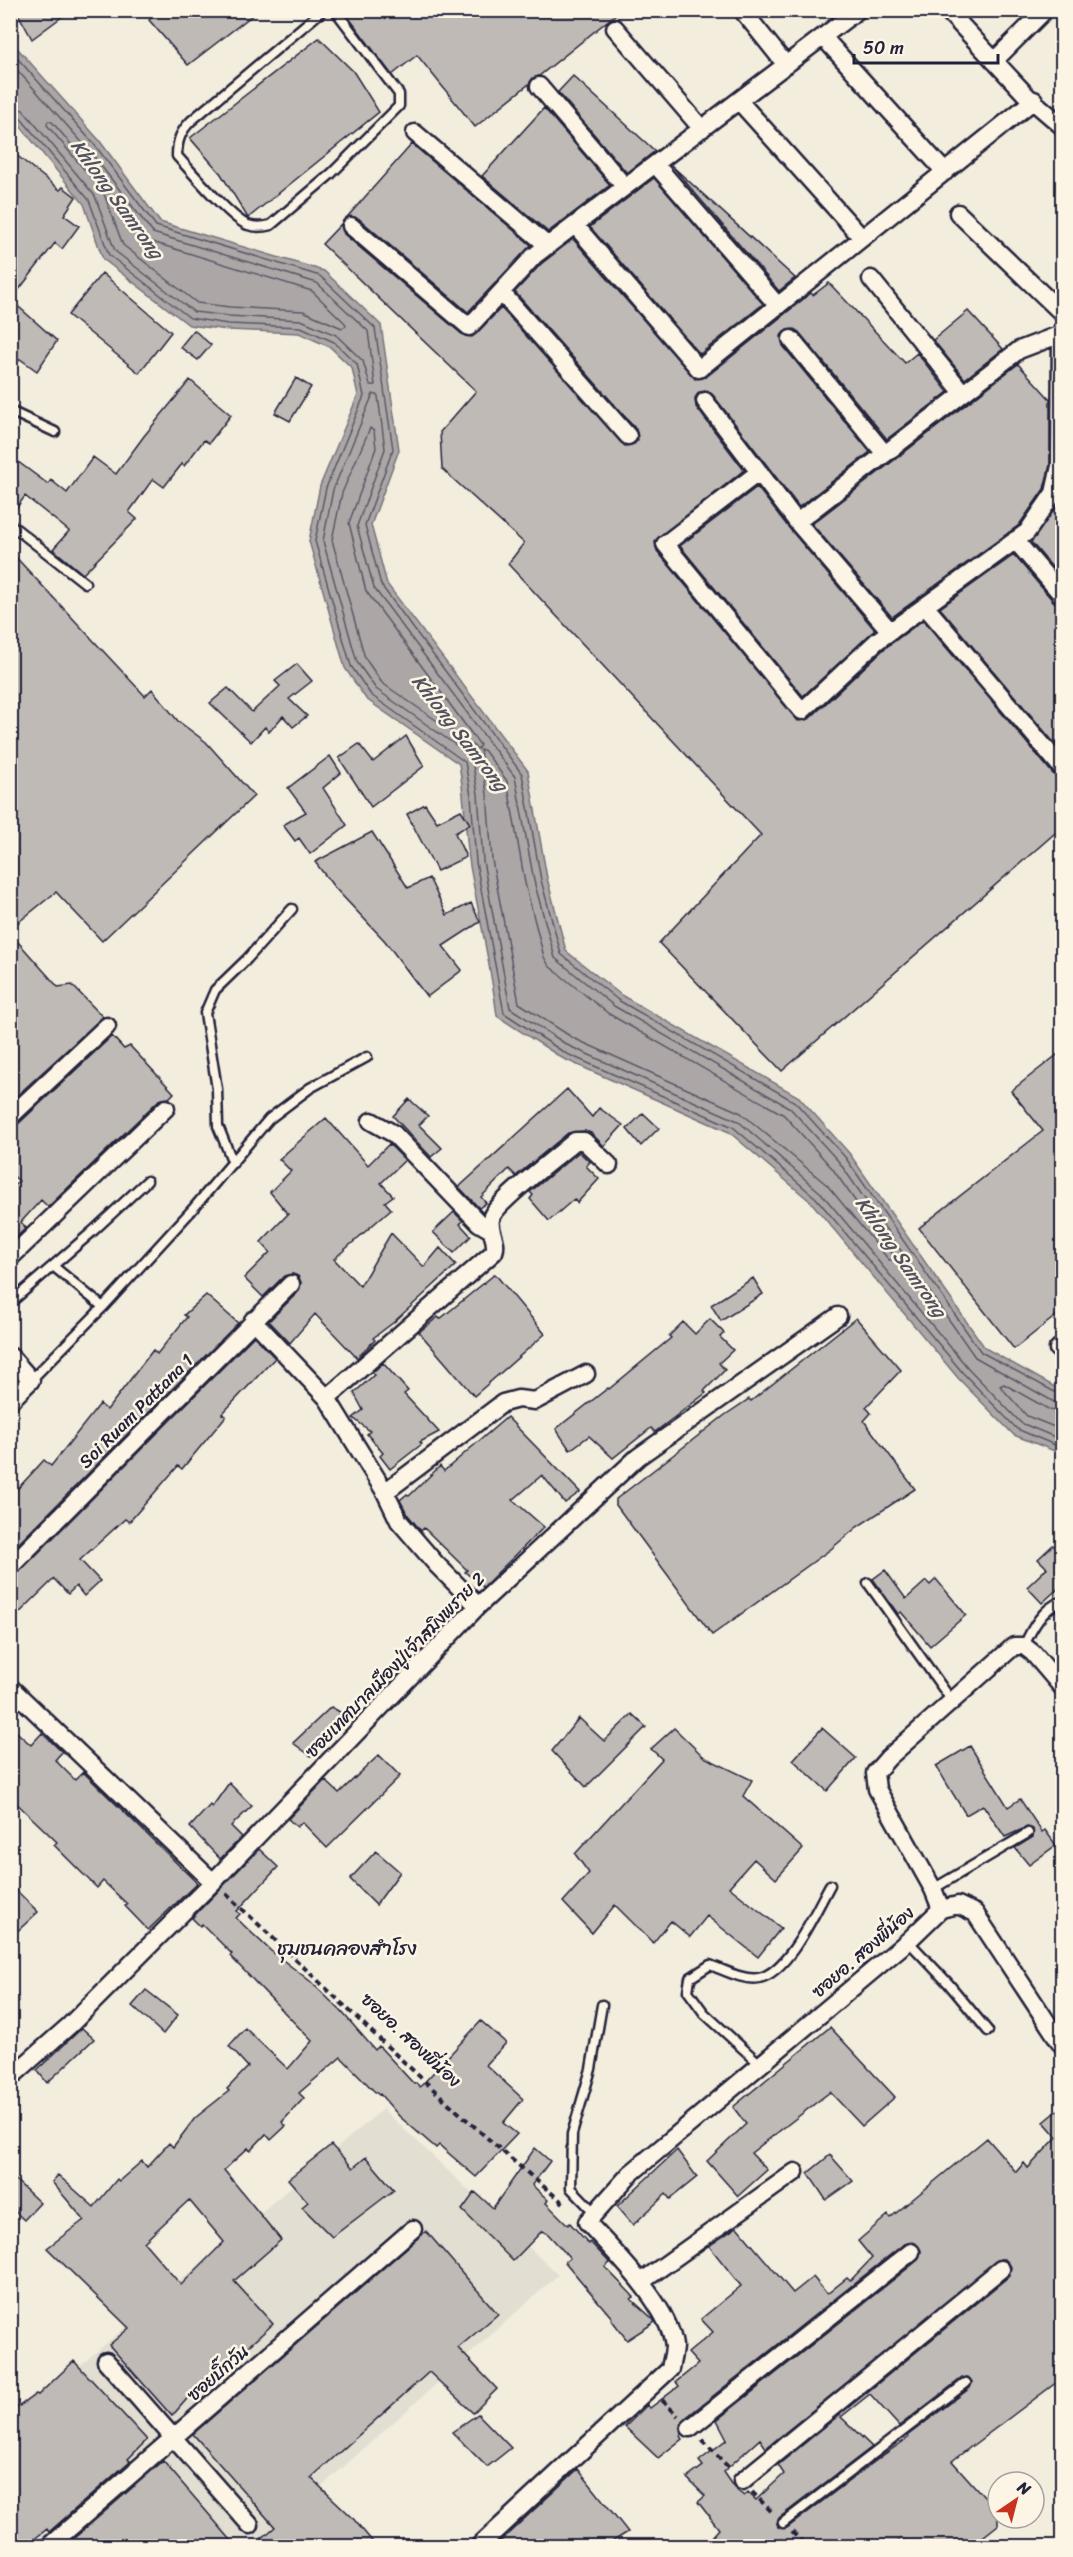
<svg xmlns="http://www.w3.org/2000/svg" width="1073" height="2557" font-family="Sriracha,'Playpen Sans Thai',sans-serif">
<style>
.built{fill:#e3ded2}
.water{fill:#aca7a6;stroke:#75727b;stroke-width:1.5}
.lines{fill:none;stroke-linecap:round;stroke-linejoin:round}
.shore{stroke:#595766;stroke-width:1.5}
.building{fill:#bfbab6;stroke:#22223b;stroke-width:1.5;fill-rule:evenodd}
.service-casing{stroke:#22223b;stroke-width:13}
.minor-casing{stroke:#22223b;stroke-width:21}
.path{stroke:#22223b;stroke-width:4;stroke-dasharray:6 4.5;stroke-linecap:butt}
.service{stroke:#fcf5e5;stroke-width:8}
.minor{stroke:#fcf5e5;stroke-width:16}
.labels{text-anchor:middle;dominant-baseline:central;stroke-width:5;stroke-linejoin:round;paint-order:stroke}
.street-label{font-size:18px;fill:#22223b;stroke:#fcf5e5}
.water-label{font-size:20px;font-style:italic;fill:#525160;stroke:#fcf5e5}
.neighbourhood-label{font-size:20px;fill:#22223b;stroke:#fcf5e5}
</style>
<rect width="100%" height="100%" fill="#f3edde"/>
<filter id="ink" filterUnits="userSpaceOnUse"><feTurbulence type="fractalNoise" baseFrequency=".0167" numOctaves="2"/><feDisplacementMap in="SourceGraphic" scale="12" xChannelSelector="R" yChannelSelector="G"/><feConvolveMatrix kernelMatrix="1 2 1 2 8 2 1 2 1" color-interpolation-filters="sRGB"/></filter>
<g filter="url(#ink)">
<path class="built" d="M383,2109L558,2275L255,2546H11L10,2425Z"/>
<path class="water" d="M10,40L99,140L160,222L324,271L381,325L399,450L371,525L387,584L528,771L547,878L566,951L621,995L799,1097L849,1153L985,1348L1062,1391V1454L1014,1435L958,1378L811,1202L729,1132L562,1058L497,1016C491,966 479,916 470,866C465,832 465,798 459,764L366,699L345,668L309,541L320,486L358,395L352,368L330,347L299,333L228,330L189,325L103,259L84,204L11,115Z"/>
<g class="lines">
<path class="shore" d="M10,50L94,144L156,226L320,276L375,328L393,449L365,525L381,585L522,774L541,880L561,954L618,1000L795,1102L845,1157L981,1352L1062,1396
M10,62L88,149L153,233L317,283L368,331L375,385H370L363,361L336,335L301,320L229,316L194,312L115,251L95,196L23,110L10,105
M10,112L18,115L89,200L109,255L190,318L228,324L301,327L334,342L357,364L364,396L326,488L315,541L351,666L371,695L465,762L471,796L476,862L504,1013L565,1053L733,1127L816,1198L963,1373L1017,1429L1062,1448
M48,121L52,122L99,177L98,181H94L47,125Z
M107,191L149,241L312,291L345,323L346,326L342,328L303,311L230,307L197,303L123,245L104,194Z
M370,428L374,431L376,448L349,523L366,591L480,745L478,749L382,683L365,658L332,540L342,493Z
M480,750H484L507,781L525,883L544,957L549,966L609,1014L784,1115L832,1168L894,1256L893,1260H889L827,1185L741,1113L573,1038L519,1003L492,860L487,794Z
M1062,1404L1054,1402L975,1357L839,1162L790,1108L614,1006L555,958L534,881L515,777L374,588L357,526L385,449L378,396L373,394L333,490L323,541L357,662L376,689L467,753L472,760L478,794L483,861L510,1008L569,1046L738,1121L821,1193L968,1368L1021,1423L1062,1440
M1062,1413L1050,1410L1004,1384L1000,1386L1027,1416L1062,1430"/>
</g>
<path class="building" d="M16,10H71L32,39Z
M161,10H259L188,65L149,20Z
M343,10H621L539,76L533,78L529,84L475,127L417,55L392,75Z
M319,38L353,71L379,112L248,218L221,174L190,138Z
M573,76L655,151L627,173L558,92Z
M544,108L610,185L548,232L482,176Z
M412,144L531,245L468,312L358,218L348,216Z
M10,150L60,190L63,187L76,197L64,215L79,226L62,249L55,243L11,300L57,341L37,371L20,359L10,371Z
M671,165L795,278L779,291Z
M654,178L763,304L700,354L590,227Z
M341,224L344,234L463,335L472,337L476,334L501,308L625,446L634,444L638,440L636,429L515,292L541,264L573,239L695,379L706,377L811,293L813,295L829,283L905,363L917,353L948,392L887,439L799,332L794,329L785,331L781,336L783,346L870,452L799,507L713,395L708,391L699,392L695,398L696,407L744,470L655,541L657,551L798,721L809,719L884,649L923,620L1054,775L1062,778V827L782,1071L659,943L761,835L508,564L524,543L442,469L440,432L476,391L322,244Z
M102,273L171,332L139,373L68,315Z
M968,311L1003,349L965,379L933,340Z
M194,330L211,345L198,360L180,347Z
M1018,364L1050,399V465L1044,489L1019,525L892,617L812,524Z
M296,378L311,387L290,421L275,413Z
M190,380L231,415L209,443L204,440L184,466L182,464L164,487L153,479L129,512L137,519L83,574L53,549L69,531L25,496L10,517V456L48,484L51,480L67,493L93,457L116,474L144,436Z
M757,487L789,528L875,630L803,696L680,546Z
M1062,499V579L1031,542Z
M10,551L145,696L152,689L178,721L206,742L254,796L102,941L56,892L10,929Z
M1014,555L1054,602L1062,605V752L940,608Z
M297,664L312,681L289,699L307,716L293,727L283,716L269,732L265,727L251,742L210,703L228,688L252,712L280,686L275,681Z
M406,736L424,766L371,807L339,758L359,744L373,762Z
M330,756L341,773L323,788L347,825L310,854L299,838L295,841L283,825L306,812L288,788Z
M425,804L437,822L461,810L470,824L455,833L466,857L437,871L407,814Z
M372,832L408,888L429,878L447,915L471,903L480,922L443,946L462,970L427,997L385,941L334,887L315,862Z
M10,933L58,987L72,985L103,1017L10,1102Z
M112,1036L124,1049L130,1046L174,1093L169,1098L159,1100L48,1207L41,1200L21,1222L26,1228L10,1243V1189L19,1181L10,1173V1127L17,1125Z
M1062,1051V1311L1014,1349L919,1228L1043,1131L1011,1091Z
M567,1089L592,1117L599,1108L623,1125L604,1146L591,1133L585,1131L568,1133L516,1176L509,1169L481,1197L486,1203L479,1208L459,1187Z
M409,1099L428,1116L419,1125L442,1148L431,1157L393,1116Z
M643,1113L659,1128L641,1146L627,1129Z
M326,1118L368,1165L389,1144L405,1160L381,1183L393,1196L385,1202L391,1209L334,1259L360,1286L391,1233L424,1267L440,1248L456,1265L394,1322L373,1338L375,1340L357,1358L315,1314L290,1343L269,1321L299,1291L301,1282L298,1276L293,1274L284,1276L263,1297L244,1278L270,1252L261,1242L288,1214L270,1192L291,1171L279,1159Z
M579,1152L590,1162L586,1166L599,1179L577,1203L574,1199L549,1221L530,1199L533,1195L530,1192Z
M454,1212L463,1221L460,1224L471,1236L454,1253L433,1232Z
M495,1274L545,1334L474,1396L419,1332L438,1317L440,1319Z
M753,1278L763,1294L721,1321L711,1305Z
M206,1295L238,1323L10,1552V1497L44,1460L51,1466L100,1404L107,1410L153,1350L157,1354L187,1317L184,1315Z
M856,1318L901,1370L866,1407L871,1413L864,1421L915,1489L857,1527L831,1549L712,1635L616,1505V1499L725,1415L749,1399L751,1401Z
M710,1319L724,1333L720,1337L733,1350L719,1363L725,1370L704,1391L706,1393L655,1432L651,1428L613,1458L589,1436L570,1450L556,1429L608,1388L609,1389L671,1338L669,1336L683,1322L695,1334Z
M254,1336L275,1358L222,1414L226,1416L182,1469L178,1466L129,1522L125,1519L80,1560L100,1581L84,1596L76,1586L68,1594L54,1579L10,1622V1577L17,1574Z
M383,1363L408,1391L404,1394L439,1432L420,1442L422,1444L390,1469L380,1456L383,1453L367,1434L370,1431L353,1418L363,1410L354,1393L374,1375L372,1373Z
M507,1417L580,1492L565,1503L542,1475L513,1500L544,1527L483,1587L465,1572L467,1570L424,1528L421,1531L408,1515L400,1500L407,1494L409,1496L440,1466L444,1471Z
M1053,1545L1062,1553V1585L1042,1603L1027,1587L1047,1568L1038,1559Z
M885,1570L906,1599L926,1581L930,1585L936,1579L966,1615L930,1646L901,1612L898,1614L873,1579Z
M331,1707L347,1716L311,1756L293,1743Z
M632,1714L646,1727L586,1787L552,1751L579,1718L604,1741Z
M10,1726L31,1745L42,1733L62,1752L55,1760L75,1780L83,1772L197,1883L148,1930L125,1906L127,1904L103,1881L97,1888L54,1845L57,1842L10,1797Z
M674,1728L704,1757L752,1780L743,1796L803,1849L776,1879L754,1859L729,1887L781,1928L758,1957L707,1916L690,1937L671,1921L653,1943L615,1905L592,1933L563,1902L589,1873L575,1854L662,1759L651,1749Z
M822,1728L856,1758L827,1791L793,1760Z
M970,1746L1008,1807L1020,1799L1042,1832L1045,1830L1056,1845L1029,1865L1015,1848L1033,1837V1829L1027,1827L1005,1837L983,1805L966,1815L936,1766Z
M379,1755L400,1776L327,1848L302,1822L297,1827L288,1819L325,1780L339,1793Z
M229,1783L252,1806L231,1826L242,1837L220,1859L190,1827L210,1805L212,1807Z
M259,1849L278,1867L237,1911L240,1914L236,1918L271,1951L310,1981L341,2011L375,2050L379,2046L414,2084L416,2083L420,2087L481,2021L506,2043L486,2065L523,2099L503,2123L517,2134L476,2177L439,2145L436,2148L399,2116L380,2094L379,2095L373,2090L341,2057L299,2093L304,2098L282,2122L286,2126L271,2140L266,2134L250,2151L248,2148L224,2170L281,2240L234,2281L273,2324L242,2352L240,2350L209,2380L206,2377L172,2416L109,2345L129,2328L47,2248L84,2220L52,2182L58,2175L94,2207L117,2179L119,2181L142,2161L147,2167L169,2143L173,2147L195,2118L229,2091L227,2089L248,2067L229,2046L245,2028L288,2069L312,2041L230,1956L232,1954L202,1924L200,1926L192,1918ZM189,2200L224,2242L181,2285L144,2242Z
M376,1851L400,1872L376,1905L350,1879Z
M10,1884L38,1912L10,1938Z
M146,1990L178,2015L163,2034L132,2006Z
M830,2027L895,2097L862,2126L830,2092L751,2153L767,2170L738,2196L707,2161L746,2124L733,2107Z
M82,2028L94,2039L47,2083L37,2070Z
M1062,2107V2375L1056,2379L1057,2382L952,2461L985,2498L998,2487V2525L970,2547H914L901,2538L892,2547H703L719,2529L698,2502L705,2496L687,2478L703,2466L699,2461L727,2439L717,2420L918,2260L921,2251L915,2243L904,2244L683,2420L680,2429L681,2434L680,2436L682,2439L658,2458L625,2427L647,2405L650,2408L679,2386L676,2382L698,2364L688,2353L713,2332L701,2319L741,2286L709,2246L737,2227L793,2293L813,2277L827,2294L847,2278L850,2281L872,2258L858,2241L888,2215L890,2218L987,2138L1016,2172L1024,2163L1028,2168L1057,2137L1044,2122ZM1000,2259H1005L1011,2267L1008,2277L778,2465L784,2474L756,2500L748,2492L744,2496L734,2488L723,2472L760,2439L766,2448ZM968,2377L972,2382L970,2388L907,2436L908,2438L882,2456L787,2528L778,2527L777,2523L779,2518L872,2447L841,2417L870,2394L899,2426L962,2378Z
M331,2145L353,2168L366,2157L394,2190L332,2237L302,2207L308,2202L288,2179Z
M535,2148L550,2161L532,2185L548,2200L546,2203L568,2225L570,2223L589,2244L590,2242L610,2263L605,2267L634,2297L631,2299L653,2319L655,2322L627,2340L611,2319L612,2318L565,2262L570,2258L548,2234L542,2231L513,2261L462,2210L475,2192L493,2208Z
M677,2150L697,2177L670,2199L666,2194L633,2225L617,2206Z
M830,2155L853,2181L826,2200L808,2173Z
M10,2175L40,2203L24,2220L10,2207Z
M426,2231L498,2314L458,2348L497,2389L473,2413L429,2372L311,2478L351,2516L377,2547H269L261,2539L275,2527L193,2434Z
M74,2361L147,2440L128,2459L130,2461L49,2532L47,2529L24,2547H10V2413L36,2394L38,2395Z
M478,2414L511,2448L487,2467L452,2432Z
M163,2461L237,2547H64Z
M578,2469L628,2532L604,2547H494Z"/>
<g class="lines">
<g class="service-casing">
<path id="service" d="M323,10L191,121C181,131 177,140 177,156C190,170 232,220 248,225C256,228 263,227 271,225L331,174L399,106V94L335,10
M10,411L55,432
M10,524L85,583
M233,1163L218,1126L217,1089L205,1013L215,990L247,959L292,909
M53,1266L103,1307L192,1210L269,1119L310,1088L367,1057
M10,1303L92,1232L147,1181
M31,1380L103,1307
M868,1583L952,1701
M1024,1646C1032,1628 1043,1608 1062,1601
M933,1889L1028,1833
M908,1941L948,1983L988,2031
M761,2065L704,2013L688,1991L690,1978L710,1965C724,1970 744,1981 759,1978C789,1972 816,1910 830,1885
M595,2213L571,2188L572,2134L591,2069L602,2005
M783,2523L966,2383"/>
</g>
<g class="minor-casing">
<path id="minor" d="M742,10L786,65
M947,10L1027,96L1062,126
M615,28L702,129
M823,37L945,172
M994,61L1045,10
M539,86L625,187
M739,101L862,238
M415,133L548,246
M655,164L778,306
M958,213L1062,313
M575,225L699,369L1034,100
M351,226L469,327L534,256L858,10
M871,279L963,393
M501,292L628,436
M791,339L885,454
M705,401L797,522
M759,472L665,544L802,711L877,641L1027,532L1054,493L1060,466L1061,334L1062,330
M1015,540L1062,595
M925,606L1062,768
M890,631L797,522L1019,350L1061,334
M10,1117L107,1026
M371,1121L394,1134L479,1223L491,1230
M10,1258L166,1108
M253,1320L327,1398L385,1492L399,1521L436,1564L478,1606
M1058,1349L1062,1346
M10,1356L31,1380L10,1401
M327,1398L494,1252C499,1239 486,1229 492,1216C500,1199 558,1156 575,1141H584L609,1165
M385,1492L503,1403L518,1399L535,1401L586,1374
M10,1567L291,1284
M10,1687L213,1882
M941,1909L958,1905L975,1913L1062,2045
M10,2078L70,2025L213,1882L478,1606L638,1457L838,1316
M641,2282L795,2172
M106,2361L250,2525
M690,2428L911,2252
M742,2481L1001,2269
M49,2546L413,2229
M479,2546L670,2369C671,2362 674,2353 674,2346C669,2305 614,2252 587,2222L630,2174L908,1941L941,1909L933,1889L877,1789L875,1773L888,1758L1014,1646H1024L1033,1653L1062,1687"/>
</g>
<path class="path" d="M226,1894C338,1998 447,2108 566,2205
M662,2400L678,2416
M702,2440L730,2469
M752,2492L774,2514
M792,2532L806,2546"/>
<use href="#service" class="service"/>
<use href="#minor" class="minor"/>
</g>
</g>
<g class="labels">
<g class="street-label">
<text transform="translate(136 1411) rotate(-45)">Soi Ruam Pattana 1</text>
<text transform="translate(395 1665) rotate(-46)">ซอยเทศบาลเมืองปู่เจ้าสมิงพราย 2</text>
<text transform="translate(863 1952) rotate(-41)">ซอยอ. สองพี่น้อง</text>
<text transform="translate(411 2040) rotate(43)">ซอยอ. สองพี่น้อง</text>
<text transform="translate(218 2373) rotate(-41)">ซอยบิ๊กวัน</text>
</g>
<g class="water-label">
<text transform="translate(117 199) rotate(54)">Khlong Samrong</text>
<text transform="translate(460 733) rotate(52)">Khlong Samrong</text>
<text transform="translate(901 1257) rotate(55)">Khlong Samrong</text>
</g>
<g class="neighbourhood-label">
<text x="347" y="1948">ชุมชนคลองสำโรง</text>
</g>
</g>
<rect width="1073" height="2557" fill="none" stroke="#fcf5e5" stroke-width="36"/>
<rect x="18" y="18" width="1037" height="2521" fill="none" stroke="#22223b" stroke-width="2" filter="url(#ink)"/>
<g transform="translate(1016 2500) rotate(35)"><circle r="28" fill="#fcf5e5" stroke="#a5a1a1" stroke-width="1.5"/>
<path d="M0-4.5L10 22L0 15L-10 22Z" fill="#c8321e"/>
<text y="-9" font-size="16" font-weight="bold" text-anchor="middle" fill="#22223b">N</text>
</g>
<path d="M854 54v9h144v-9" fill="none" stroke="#22223b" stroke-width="3"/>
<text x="863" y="54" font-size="18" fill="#22223b" stroke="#fcf5e5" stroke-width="4.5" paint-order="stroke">50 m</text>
</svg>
